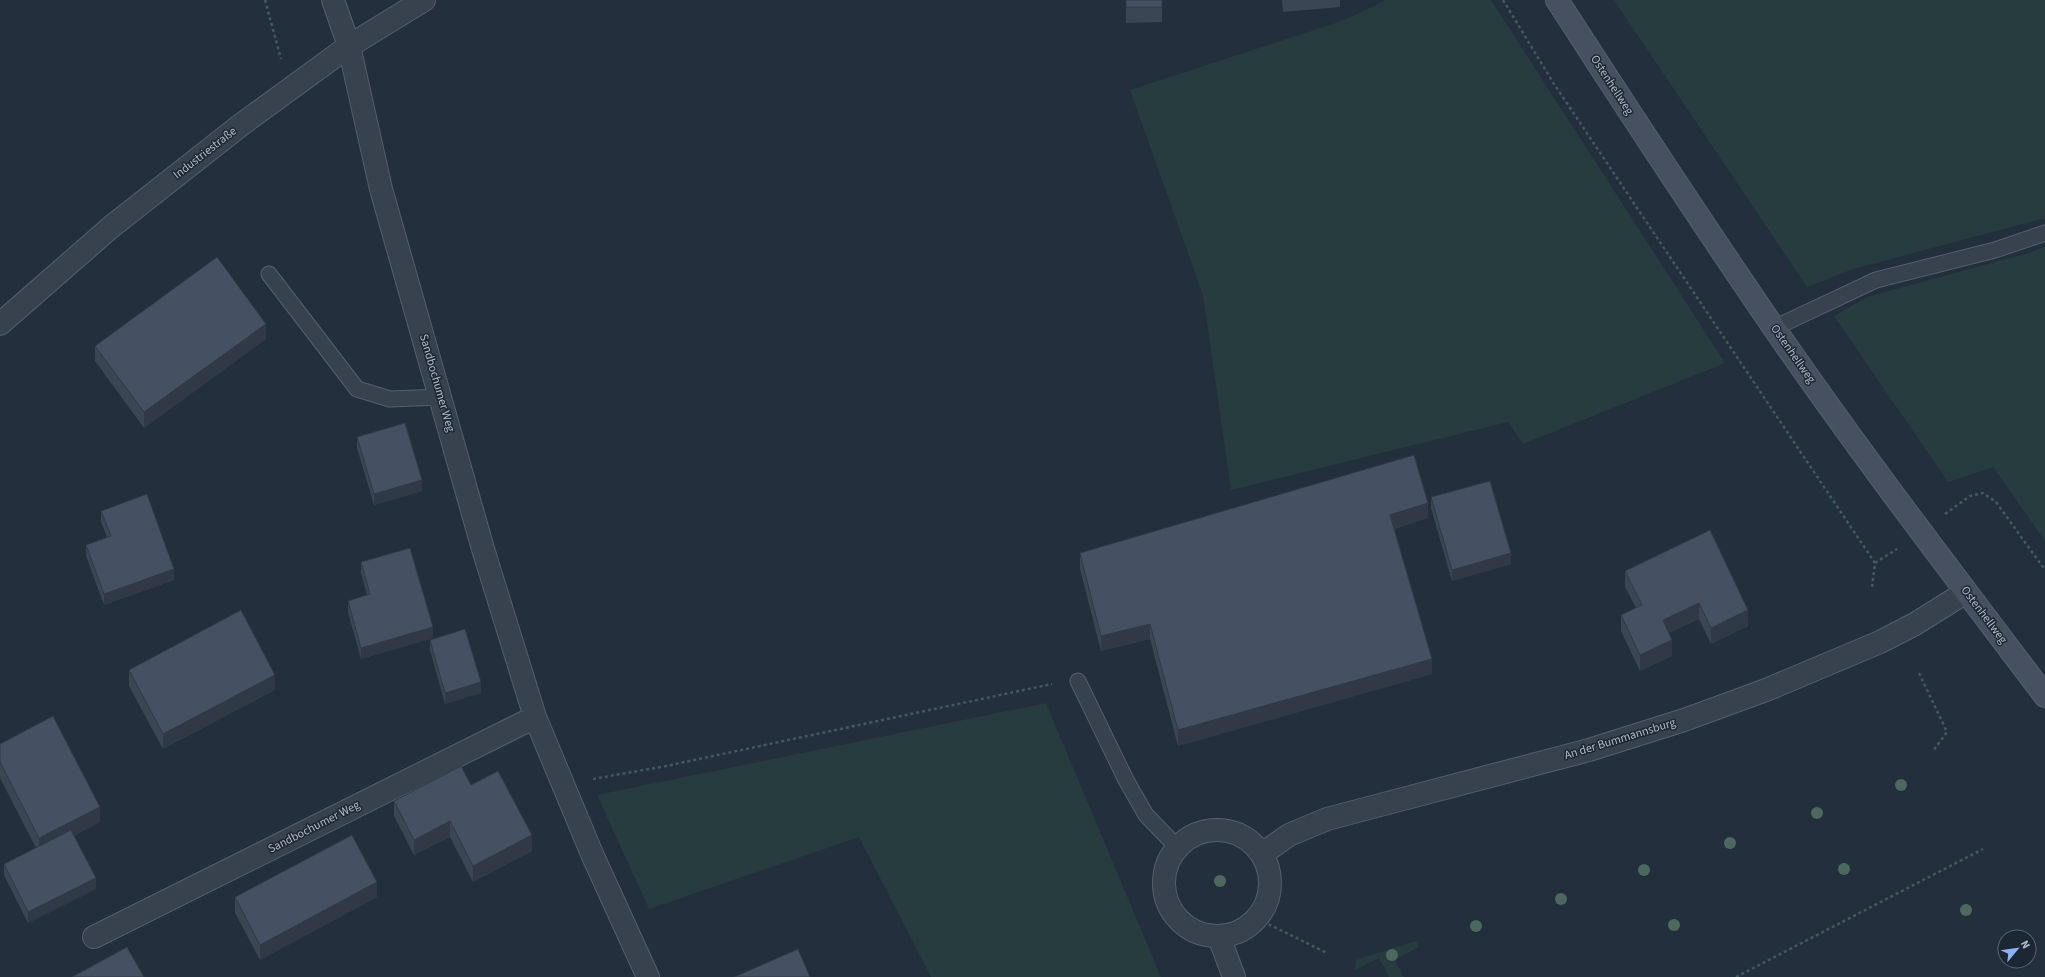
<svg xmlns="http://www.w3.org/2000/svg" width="2045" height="977" font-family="'Source Sans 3',sans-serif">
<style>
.green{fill:#263c3f}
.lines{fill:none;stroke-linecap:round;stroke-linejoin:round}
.service-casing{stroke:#565f6c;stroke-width:17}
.minor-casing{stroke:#565f6c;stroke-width:24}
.tertiary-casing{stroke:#565f6c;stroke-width:24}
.secondary-casing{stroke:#565f6c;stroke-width:24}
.path{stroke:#44595c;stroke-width:2.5;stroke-dasharray:3 3;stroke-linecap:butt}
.service{stroke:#38414e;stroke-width:15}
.minor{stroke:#38414e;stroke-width:22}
.tertiary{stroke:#38414e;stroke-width:22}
.secondary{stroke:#465061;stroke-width:22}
.tree{fill:#4b6a5d}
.wall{fill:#3b4654}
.shaded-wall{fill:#303945}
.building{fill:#455162;stroke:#303945}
.labels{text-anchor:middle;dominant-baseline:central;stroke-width:3;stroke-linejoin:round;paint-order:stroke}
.street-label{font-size:12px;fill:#b4bcc9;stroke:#1d2633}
</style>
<rect width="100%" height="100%" fill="#242f3e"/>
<path class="green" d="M1386,0H1491L1725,363L1523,444L1508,422L1231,490L1203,295L1130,90L1342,21Z
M1614,0H2045V218L1853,269L1807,287Z
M2045,246V541L1993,467L1948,482L1834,316L1867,297L2032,252Z
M1046,703L1161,977H931L859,837L649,909L597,795Z
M1416,941L1419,947L1395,960L1404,977H1389L1379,958L1355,970L1356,960Z"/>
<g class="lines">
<g class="service-casing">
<path id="service" d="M269,274L357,389L390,399L441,397
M1774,328L1876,280L1995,250L2045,233
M1078,681L1126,780L1146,815L1177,847"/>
</g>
<g class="minor-casing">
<path id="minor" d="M333,0L349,46L381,189L483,549L535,717L592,854L648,977
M1164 883a53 53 0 1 1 106 0a53 53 0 1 1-106 0Z
M1262,854L1289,835L1327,819L1589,750L1684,720L1766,690L1880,642L1915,624L1966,592
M94,937L535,717
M1219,937L1234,977"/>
</g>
<g class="tertiary-casing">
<path id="tertiary" d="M0,324L111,227L242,124L349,46L424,0"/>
</g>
<g class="secondary-casing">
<path id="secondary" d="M1557,0C1628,110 1700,220 1774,328C1860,453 1953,574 2045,696"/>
</g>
<path class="path" d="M265,0L281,59
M1503,0L1554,84L1875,563L1872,587
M1945,514L1970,496L1983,493L1996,502L2045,570
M1875,563L1897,549
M1919,673L1947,732L1933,751
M593,779L666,766L1052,684
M1258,919L1327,953
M1736,977L1983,849"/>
<use href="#service" class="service"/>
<use href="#minor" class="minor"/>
<use href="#tertiary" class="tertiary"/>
<use href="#secondary" class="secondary"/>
</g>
<g class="tree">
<circle cx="1901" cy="785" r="6"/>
<circle cx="1817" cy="813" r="6"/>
<circle cx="1730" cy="843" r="6"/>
<circle cx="1844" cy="869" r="6"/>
<circle cx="1644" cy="870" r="6"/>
<circle cx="1220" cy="881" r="6"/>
<circle cx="1561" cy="899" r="6"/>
<circle cx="1966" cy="910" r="6"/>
<circle cx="1674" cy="925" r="6"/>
<circle cx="1476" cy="926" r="6"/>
<circle cx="1392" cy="955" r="6"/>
</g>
<path class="wall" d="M1126,0H1162V22L1126,23Z
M1282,0H1340V7L1283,12Z
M266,339L144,428L95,361V346Z
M357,437L422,491L374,505L357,448Z
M1431,497L1511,564L1452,581L1431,508Z
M101,511L174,580L104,605L86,556V545L107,537L101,522Z
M1428,518L1394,529L1432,674L1178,746L1150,639L1101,651L1080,569V553Z
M361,562L433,638L361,659L348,612V601L367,595L361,573Z
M1625,571L1748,626L1711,644L1699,619L1668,633L1672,656L1640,671L1621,631V615L1636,608L1625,587Z
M430,640L481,693L445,704L430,650Z
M129,670L275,690L163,749L129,686Z
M0,744L100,822L74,836L96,889L28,923L4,875V864L36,848L0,778Z
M471,785L532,851L473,882L450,837L414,855L394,816V801Z
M235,897H377L260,960L235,913Z"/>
<path class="shaded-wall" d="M266,324V339L144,428V412Z
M422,480V491L374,505V494Z
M1428,503V518L1390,530V515Z
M1511,553V564L1452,581V570Z
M174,569V580L104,605V594Z
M1699,603V619L1663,636V620Z
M1748,610V626L1711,644V628Z
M1150,624V639L1101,651V636Z
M433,627V638L361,659V648Z
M1672,640V656L1640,671V655Z
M1432,659V674L1178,746V730Z
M275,675V690L163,749V734Z
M481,682V693L445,704V693Z
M100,807V822L39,854V838Z
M450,821V837L414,855V840Z
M532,835V851L473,882V866Z
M96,878V889L28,923V912Z
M377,882V897L260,960V945Z"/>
<path class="building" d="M1126,0H1162V7H1126Z
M217,257L266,324L144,412L95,346Z
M405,423L422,480L374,494L357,437Z
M1414,455L1428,503L1390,515L1432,659L1178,730L1150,624L1101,636L1080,553Z
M1490,481L1511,553L1452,570L1431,497Z
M147,494L174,569L104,594L86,545L111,536L101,511Z
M1710,530L1748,610L1711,628L1699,603L1663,620L1672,640L1640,655L1621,615L1642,605L1625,571Z
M410,548L433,627L361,648L348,601L370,594L361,562Z
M241,610L275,675L163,734L129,670Z
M465,629L481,682L445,693L430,640Z
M53,716L100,807L39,838L0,762V744Z
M461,766L471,785L498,771L532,835L473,866L450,821L414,840L394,801Z
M71,830L96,878L28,912L4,864Z
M352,835L377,882L260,945L235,897Z
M127,947L144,977H72Z
M798,949L810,977H734Z"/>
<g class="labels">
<g class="street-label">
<text transform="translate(1612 85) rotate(57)">Ostenhellweg</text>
<text transform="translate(205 153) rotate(-38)">Industriestraße</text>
<text transform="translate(1793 354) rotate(55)">Ostenhellweg</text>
<text transform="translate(437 383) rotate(74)">Sandbochumer Weg</text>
<text transform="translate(1984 615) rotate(53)">Ostenhellweg</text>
<text transform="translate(1620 739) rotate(-17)">An der Bummannsburg</text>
<text transform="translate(314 827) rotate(-27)">Sandbochumer Weg</text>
</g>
</g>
<g transform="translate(2017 949) rotate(61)"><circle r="19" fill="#1d2633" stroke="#59626f"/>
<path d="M0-3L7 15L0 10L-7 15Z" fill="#8ab4f8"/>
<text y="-6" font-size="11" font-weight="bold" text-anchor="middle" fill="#b4bcc9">N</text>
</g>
</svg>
